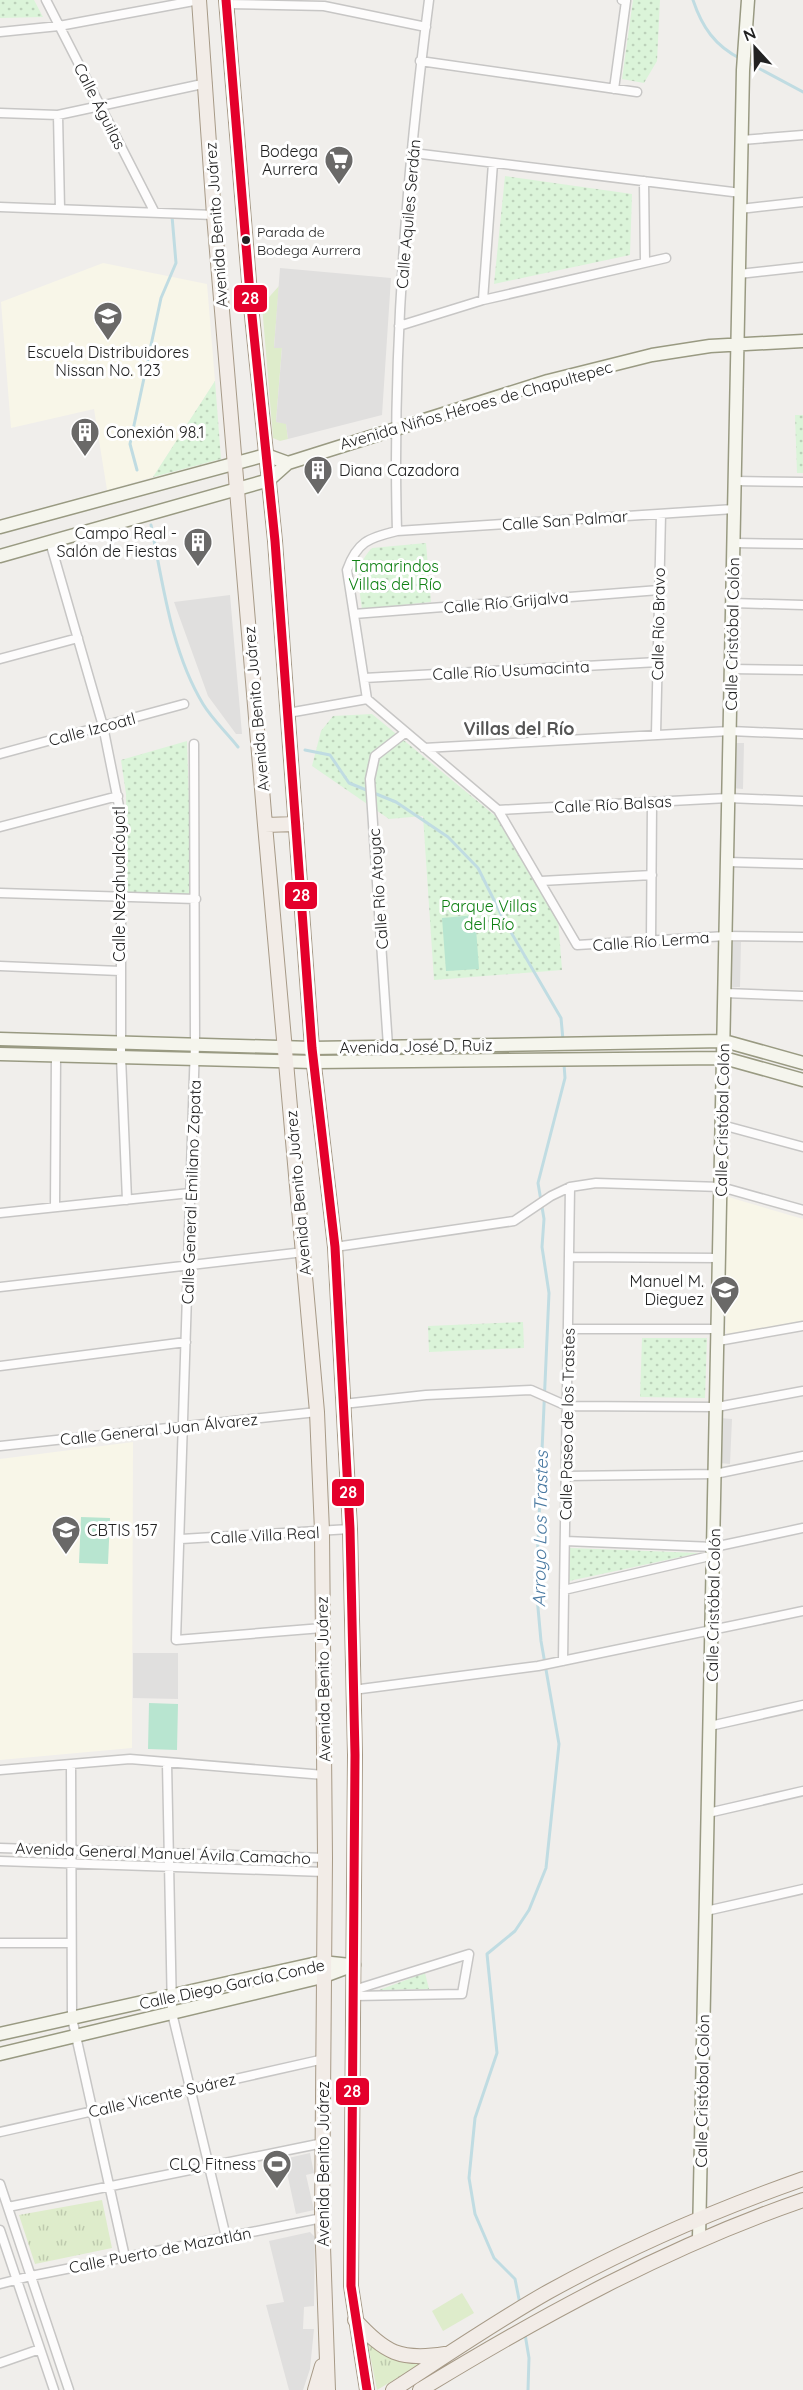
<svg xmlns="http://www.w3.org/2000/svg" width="803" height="2390" font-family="Quicksand,sans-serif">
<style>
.education{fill:#f8f6e8}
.grass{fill:url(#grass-tufts)}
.park{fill:url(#park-dots)}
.garden{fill:#deeccb}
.pitch{fill:#b8e5d0}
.parking{fill:#e0dfde}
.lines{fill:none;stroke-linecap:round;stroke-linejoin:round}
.stream{stroke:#c0dce2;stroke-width:3}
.street-casing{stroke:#c7c6c5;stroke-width:11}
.secondary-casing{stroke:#999a82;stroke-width:15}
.primary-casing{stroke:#a79a87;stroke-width:16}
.street{stroke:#fdfcfc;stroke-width:8}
.secondary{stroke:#f5f5ed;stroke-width:12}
.primary{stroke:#f2ece7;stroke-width:14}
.bus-1-casing{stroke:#fff;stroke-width:14}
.bus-1{stroke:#e4002b;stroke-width:9}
.bus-dot{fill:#222;stroke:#fff;stroke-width:2}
.labels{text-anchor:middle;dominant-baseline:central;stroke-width:6;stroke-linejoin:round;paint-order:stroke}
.bus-label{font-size:14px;fill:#222;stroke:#fff;text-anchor:start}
.street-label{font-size:16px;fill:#222;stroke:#fff}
.poi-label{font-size:16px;fill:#222;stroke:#fff;text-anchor:end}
.park-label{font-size:16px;fill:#0f8113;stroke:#fff}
.neighbourhood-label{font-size:18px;font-weight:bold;fill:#555;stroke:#fff}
.water-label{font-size:18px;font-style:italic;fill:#4979a1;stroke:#fff}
.line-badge{stroke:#fff;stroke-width:2}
.badge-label{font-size:16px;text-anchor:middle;font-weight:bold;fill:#fff}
</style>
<defs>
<pattern id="grass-tufts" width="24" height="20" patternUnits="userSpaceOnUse" patternTransform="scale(1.5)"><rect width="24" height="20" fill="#deeccb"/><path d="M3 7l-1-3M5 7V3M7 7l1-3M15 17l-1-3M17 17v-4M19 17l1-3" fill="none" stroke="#becaae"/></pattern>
<pattern id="park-dots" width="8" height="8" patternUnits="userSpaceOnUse" patternTransform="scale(1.5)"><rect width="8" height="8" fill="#dbf4d9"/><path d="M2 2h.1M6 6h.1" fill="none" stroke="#bcd1ba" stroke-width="1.8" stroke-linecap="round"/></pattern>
</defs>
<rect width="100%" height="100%" fill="#f0eeeb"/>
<path class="education" d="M103,263L207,284L215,381L153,477L107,490L94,409L11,428L1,302Z
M725,1196L803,1219V1321L726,1335Z
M133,1442L132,1748L0,1760V1459Z"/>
<path class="grass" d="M102,2200L112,2248L35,2264L19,2215Z
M367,2340L429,2359L377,2390Z"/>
<path class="park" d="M0,0H34L43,17L0,18Z
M633,0H660L657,61L644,83L622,79Z
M505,176L632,194L630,255L494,284Z
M215,381L221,459L153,477Z
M795,415H803V473H797Z
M426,543L431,602L362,609C359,583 353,568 372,548Z
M372,714L499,819L558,918L562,970L434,980L423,816L389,819L312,766L321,731L333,716Z
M187,741L192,895L127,894L126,794L121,760Z
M523,1322L524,1348L429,1352L428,1326Z
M642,1338H707L705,1398L640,1397Z
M570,1548L699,1553L569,1581Z
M425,1973L429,1989L379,1990Z"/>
<path class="garden" d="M279,286L274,347H282L276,422L286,423L288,439L280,441L273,438L262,305Z
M462,2293L474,2313L443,2331L432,2311Z"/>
<path class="pitch" d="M475,915L479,969L446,971L442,918Z
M81,1517L110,1518L108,1564L79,1563Z
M149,1703L178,1704L177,1750L148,1749Z"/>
<path class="parking" d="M280,268L391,278L382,415L288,439L286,424L276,422L282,348H274Z
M230,595L242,734H236L208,696L174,602Z
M733,743H744L743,789L731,788Z
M730,942H741L740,987H729Z
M720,1418L732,1419L730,1464L719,1463Z
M133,1653H178V1699L133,1698Z
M310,2153L314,2173L306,2175L314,2210L296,2214L284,2159Z
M310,2232L315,2237L314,2306L304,2307L303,2329H314L310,2369L303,2390H289L266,2305L284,2302L269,2241Z"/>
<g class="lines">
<path class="stream" d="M693,0C702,27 715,46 741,59
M747,62L803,92
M137,470L130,444L161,298L176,263L172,216
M151,525C163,584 171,651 203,704C212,719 227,733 238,747
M305,750L330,755L349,783L396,802L448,837L478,868L505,922L561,1018L563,1040
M520,2304L515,2279L494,2258L475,2214L469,2178L475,2118L497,2053L487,1954L515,1931L529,1910L546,1868L559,1744L541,1641L536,1586L549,1293L542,1247L544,1219L538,1183L565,1078L564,1064
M525,2334L529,2358L528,2390"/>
<g class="street-casing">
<path id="street" d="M46,0L154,211
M227,4L324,6L426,27
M0,32L59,26L199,0
M420,61L637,92
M614,89L626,1L622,0
M0,113L58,115L207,83
M58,115L60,209
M742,140L803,135
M413,153L741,193
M644,181L645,262
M0,207L214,215
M740,209L803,202
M739,274L803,267
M483,300L493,163
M399,326L483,300L666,258
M735,481L803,482
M397,531C392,354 406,176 429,0
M50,542L103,726L121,816V1057L127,1200
M734,543L803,544
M733,603L803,605
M354,614L659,590
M0,659L78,638
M731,669L803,670
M364,678L658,662
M367,699L498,810L577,945L726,936L803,937
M367,699L347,570C357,542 368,538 397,531L734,509
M288,713L367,699
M656,734L661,514
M194,744L195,1044L176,1640L322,1628
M424,748L730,731L803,734
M0,754L184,704
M498,810L728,798L803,801
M0,827L118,796
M727,862L803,864
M541,881L652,875
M0,893L196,899
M651,941L652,803
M0,966L120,971
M725,993L803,996
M389,1061L370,779L375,756L406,732
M722,1125L803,1147
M55,1207L56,1056
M0,1213L190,1193
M335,1247L514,1221L551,1196L570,1187L596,1183L721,1187L803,1210
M569,1257L720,1258
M0,1287L304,1252
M568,1329H718
M718,1341L803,1326
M0,1366L186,1342
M343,1404L426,1395L531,1390L567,1406L717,1407L803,1391
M0,1446L317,1412
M566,1476L715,1474L803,1456
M181,1539L350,1529
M565,1541L714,1547L803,1528
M564,1590L714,1555
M563,1661L570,1187
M353,1690L538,1666L803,1611
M710,1726L803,1705
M167,1763L172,2013L226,2237
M71,1764L72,2018L125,2257
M0,1770L130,1759L324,1775
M708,1813L803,1791
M0,1848L325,1858
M0,1861L325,1872
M706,1911L803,1889
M0,1943H71
M354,1990L469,1954L462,1994L354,1996
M0,2132L324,2059
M0,2184L69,2390
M8,2207L323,2143
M0,2230L54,2390
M0,2284L31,2276L322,2218
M0,2363L40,2349"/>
</g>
<g class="secondary-casing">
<path id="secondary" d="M0,527L266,455L288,463
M0,556L269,480L288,463L548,381L652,355L710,346L803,341
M0,1039L312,1048L724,1041L803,1063
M0,1054L314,1062L724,1058L803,1080
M0,2034L322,1962L350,1965
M0,2054L322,1977L354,1965
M699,2239L743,70L748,0"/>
</g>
<g class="primary-casing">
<path id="primary" d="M199,0L214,215L265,825L317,1412L322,1531L325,1858L322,2218L328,2390
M226,0L251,306L275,541L312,1048L335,1247L350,1529L355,1755L351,2286L367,2390
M265,825L296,824
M355,2320C385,2353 400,2361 445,2354
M315,2390L322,2366
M393,2390C444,2357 495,2322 548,2292C629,2247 715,2210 803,2179
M420,2390C543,2315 667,2247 803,2200"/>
</g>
<use href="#street" class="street"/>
<use href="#secondary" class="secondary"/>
<use href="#primary" class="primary"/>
<g class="bus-1-casing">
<path id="bus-1" d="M226,0L251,306L275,541L312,1048L335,1247L350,1529L355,1755L351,2286L367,2390"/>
</g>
<use href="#bus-1" class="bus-1"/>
</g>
<defs>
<g id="supermarket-pin" transform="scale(1.5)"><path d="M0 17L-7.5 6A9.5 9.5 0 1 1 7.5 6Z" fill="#6a6968" stroke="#fff"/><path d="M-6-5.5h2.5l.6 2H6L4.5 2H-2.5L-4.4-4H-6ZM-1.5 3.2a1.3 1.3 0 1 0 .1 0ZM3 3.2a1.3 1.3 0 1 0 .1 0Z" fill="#fff"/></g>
<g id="school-pin" transform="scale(1.5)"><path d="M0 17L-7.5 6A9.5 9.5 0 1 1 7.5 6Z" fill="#6a6968" stroke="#fff"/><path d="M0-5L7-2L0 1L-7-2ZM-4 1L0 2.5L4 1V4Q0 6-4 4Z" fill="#fff"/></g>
<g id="building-pin" transform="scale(1.5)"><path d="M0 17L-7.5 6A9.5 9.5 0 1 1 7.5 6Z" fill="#6a6968" stroke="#fff"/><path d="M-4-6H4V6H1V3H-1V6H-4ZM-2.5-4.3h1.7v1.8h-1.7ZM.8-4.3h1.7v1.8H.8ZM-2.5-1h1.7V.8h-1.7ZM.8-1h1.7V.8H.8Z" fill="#fff"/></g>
<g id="university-pin" transform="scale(1.5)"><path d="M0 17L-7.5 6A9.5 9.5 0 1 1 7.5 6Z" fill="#6a6968" stroke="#fff"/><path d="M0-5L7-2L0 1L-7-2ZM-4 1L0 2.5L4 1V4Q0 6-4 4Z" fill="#fff"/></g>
<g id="stadium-pin" transform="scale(1.5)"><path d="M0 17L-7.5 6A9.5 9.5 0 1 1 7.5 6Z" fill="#6a6968" stroke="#fff"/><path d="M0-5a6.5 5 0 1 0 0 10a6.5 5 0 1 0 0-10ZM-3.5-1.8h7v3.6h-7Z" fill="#fff"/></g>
</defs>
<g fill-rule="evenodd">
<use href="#supermarket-pin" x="339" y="160"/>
<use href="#school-pin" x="108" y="316"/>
<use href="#building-pin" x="85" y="432"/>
<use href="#building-pin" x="318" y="470"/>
<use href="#building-pin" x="198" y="542"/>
<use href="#school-pin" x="725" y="1290"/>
<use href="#university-pin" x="66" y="1530"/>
<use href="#stadium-pin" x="277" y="2164"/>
</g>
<circle class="bus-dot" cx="246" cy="240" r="5"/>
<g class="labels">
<g class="bus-label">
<text x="257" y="232">Parada de<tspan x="257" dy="18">Bodega Aurrera</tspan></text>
</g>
<g class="street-label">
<text transform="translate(100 106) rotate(63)">Calle Águilas</text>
<text transform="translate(408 214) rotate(-85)">Calle Aquiles Serdán</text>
<text transform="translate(216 225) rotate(-94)">Avenida Benito Juárez</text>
<text transform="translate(476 405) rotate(-16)">Avenida Niños Héroes de Chapultepec</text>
<text transform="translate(565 520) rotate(-4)">Calle San Palmar</text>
<text transform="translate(506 602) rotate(-5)">Calle Río Grijalva</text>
<text transform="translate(658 624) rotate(-89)">Calle Río Bravo</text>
<text transform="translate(732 634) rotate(-89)">Calle Cristóbal Colón</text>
<text transform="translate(511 670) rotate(-3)">Calle Río Usumacinta</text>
<text transform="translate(256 709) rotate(-95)">Avenida Benito Juárez</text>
<text transform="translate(92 729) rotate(-15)">Calle Izcoatl</text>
<text transform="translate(613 804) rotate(-3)">Calle Río Balsas</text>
<text transform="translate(119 884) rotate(-90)">Calle Nezahualcóyotl</text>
<text transform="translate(378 889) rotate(-94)">Calle Río Atoyac</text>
<text transform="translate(651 941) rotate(-4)">Calle Río Lerma</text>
<text transform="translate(416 1046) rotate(-1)">Avenida José D. Ruiz</text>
<text transform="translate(722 1120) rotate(-89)">Calle Cristóbal Colón</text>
<text transform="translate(191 1192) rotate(-88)">Calle General Emiliano Zapata</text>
<text transform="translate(298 1193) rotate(-95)">Avenida Benito Juárez</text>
<text transform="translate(567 1424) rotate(-89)">Calle Paseo de los Trastes</text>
<text transform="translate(159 1429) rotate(-6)">Calle General Juan Álvarez</text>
<text transform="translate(265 1535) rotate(-3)">Calle Villa Real</text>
<text transform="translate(713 1605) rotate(-89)">Calle Cristóbal Colón</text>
<text transform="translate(323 1679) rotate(-91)">Avenida Benito Juárez</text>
<text transform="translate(163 1853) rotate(2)">Avenida General Manuel Ávila Camacho</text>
<text transform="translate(232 1984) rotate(-12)">Calle Diego García Conde</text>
<text transform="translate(702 2091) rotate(-89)">Calle Cristóbal Colón</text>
<text transform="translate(162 2095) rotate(-13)">Calle Vicente Suárez</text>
<text transform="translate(323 2164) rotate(-90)">Avenida Benito Juárez</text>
<text transform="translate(160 2250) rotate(-11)">Calle Puerto de Mazatlán</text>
</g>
<g class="poi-label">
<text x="318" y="151">Bodega<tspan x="318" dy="18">Aurrera</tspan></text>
<text x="108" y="352" text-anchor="middle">Escuela Distribuidores<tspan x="108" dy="18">Nissan No. 123</tspan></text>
<text x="106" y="432" text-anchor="start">Conexión 98.1</text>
<text x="339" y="470" text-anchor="start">Diana Cazadora</text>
<text x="177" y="533">Campo Real -<tspan x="177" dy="18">Salón de Fiestas</tspan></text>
<text x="704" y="1281">Manuel M.<tspan x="704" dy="18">Dieguez</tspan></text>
<text x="87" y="1530" text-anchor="start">CBTIS 157</text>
<text x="256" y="2164">CLQ Fitness</text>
</g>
<g class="park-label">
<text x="395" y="566">Tamarindos<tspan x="395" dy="18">Villas del Río</tspan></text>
<text x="489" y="906">Parque Villas<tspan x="489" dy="18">del Río</tspan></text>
</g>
<g class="neighbourhood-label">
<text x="519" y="728">Villas del Río</text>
</g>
<g class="water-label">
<text transform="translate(540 1529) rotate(-89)">Arroyo Los Trastes</text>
</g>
</g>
<g class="line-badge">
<rect x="233" y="284" width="35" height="29" rx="6" fill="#e4002b"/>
<rect x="284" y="881" width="34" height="29" rx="6" fill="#e4002b"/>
<rect x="331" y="1478" width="34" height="29" rx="6" fill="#e4002b"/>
<rect x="335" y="2077" width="35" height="29" rx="6" fill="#e4002b"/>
</g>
<g class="badge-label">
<text x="250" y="304">28</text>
<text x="301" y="901">28</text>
<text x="348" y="1498">28</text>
<text x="352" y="2097">28</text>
</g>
<g transform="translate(755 48) rotate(338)" stroke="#ffffff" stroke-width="4.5" paint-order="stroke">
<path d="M0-4.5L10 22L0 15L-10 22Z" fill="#222222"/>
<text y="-9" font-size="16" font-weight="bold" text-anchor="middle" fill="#222222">N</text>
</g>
</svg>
